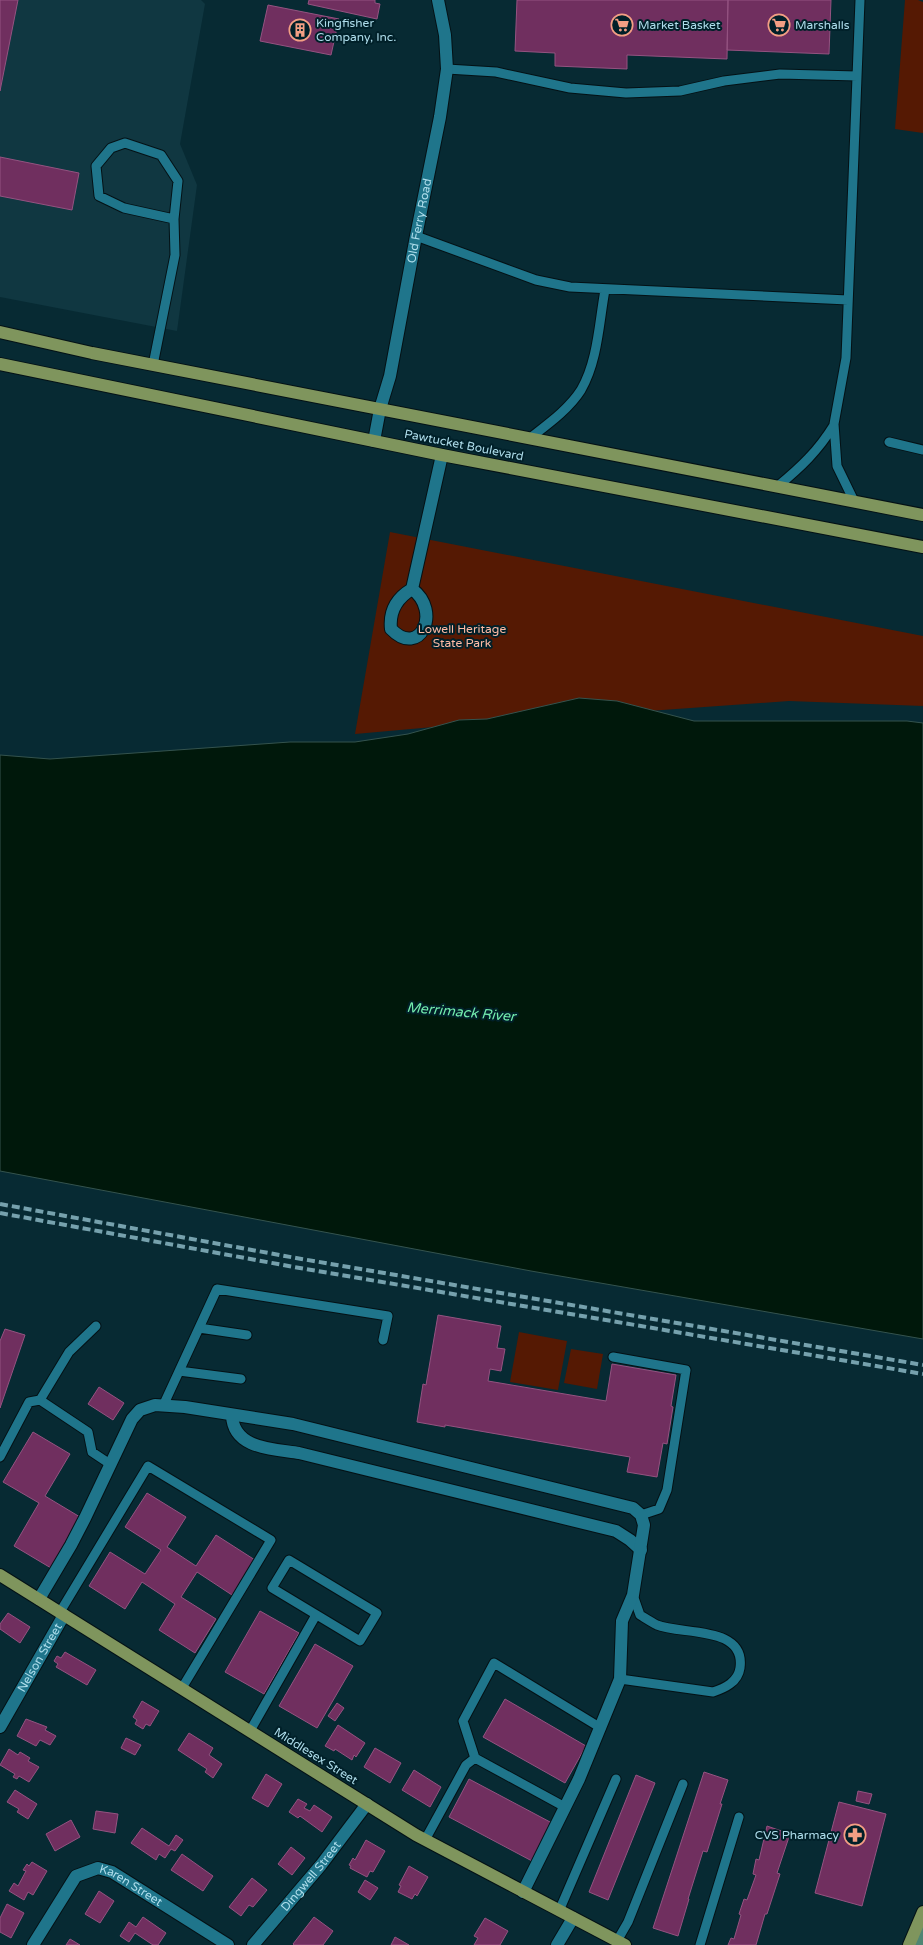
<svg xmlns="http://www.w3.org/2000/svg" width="923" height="1945" font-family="'Varela Round',sans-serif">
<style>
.built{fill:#103741}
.green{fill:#551903}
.water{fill:#00180b;stroke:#34534e}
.building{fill:#702f5f;stroke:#945381}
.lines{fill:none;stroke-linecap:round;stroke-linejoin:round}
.service-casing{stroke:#041115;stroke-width:11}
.minor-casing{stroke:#041115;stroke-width:14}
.tertiary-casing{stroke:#041115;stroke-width:14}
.secondary-casing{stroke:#041115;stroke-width:14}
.primary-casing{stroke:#041115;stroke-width:14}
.service{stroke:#1f758b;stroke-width:9}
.minor{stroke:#1f758b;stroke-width:12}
.tertiary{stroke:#1f758b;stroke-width:12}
.secondary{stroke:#4f8574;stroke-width:12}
.primary{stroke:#7f955d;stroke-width:12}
.rail{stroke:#76a1ad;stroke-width:4;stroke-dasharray:8 4;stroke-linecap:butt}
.labels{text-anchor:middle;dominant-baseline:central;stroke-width:4;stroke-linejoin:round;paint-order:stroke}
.poi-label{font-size:12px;fill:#aeddeb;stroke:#002029;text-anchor:start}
.street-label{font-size:12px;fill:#aeddeb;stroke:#002029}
.park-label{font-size:12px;fill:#febaa4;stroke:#002029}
.water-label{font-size:14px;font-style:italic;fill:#73ecad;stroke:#002029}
</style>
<rect width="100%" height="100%" fill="#072a33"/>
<path class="built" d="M0,0H201L205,4L180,144L197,185L177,331L0,297Z"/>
<path class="green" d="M905,0H918L923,2V133L895,129Z
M390,532L923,636V706L789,701L467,724L355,734Z
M519,1332L567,1341L558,1390L510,1382Z
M571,1349L603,1354L597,1389L564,1383Z"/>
<path class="water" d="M579,698L617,701L694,721H907L923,723V1339L531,1271L0,1171V755L50,759L290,742H355L408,734L459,720L487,719Z"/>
<path class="building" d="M0,0H18L0,91Z
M309,0H375V3L380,4L377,19L308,4Z
M517,0H728L727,59L627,55V69L555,66V53L515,51Z
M728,0H831L829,54L727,50Z
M268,5L339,19L331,55L260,41Z
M0,157L79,173L72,210L0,196Z
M438,1315L501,1326L497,1348L505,1349L501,1371L490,1369L488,1381L606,1401L612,1364L676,1375L671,1406L673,1407L667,1444L663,1443L657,1477L627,1472L630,1457L445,1425V1427L417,1422L423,1384L426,1385Z
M5,1329L25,1335L0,1408V1341Z
M99,1387L124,1403L113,1420L88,1404Z
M33,1432L70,1454L45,1496L80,1517L51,1568L14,1546L39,1503L3,1482Z
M147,1493L186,1517L167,1547L196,1566L216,1535L255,1560L232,1595L197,1572L181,1597L216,1619L195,1653L159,1630L175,1604L142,1582L125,1609L89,1586L110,1552L145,1574L161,1550L125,1527Z
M260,1611L299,1633L264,1694L225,1672Z
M8,1613L30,1627L20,1643L0,1629V1624Z
M315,1644L353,1666L317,1728L279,1706Z
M65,1652L96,1670L87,1685L56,1667L58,1664L54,1661L57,1656L61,1658Z
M505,1699L586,1746L565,1783L483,1737Z
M142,1701L159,1711L150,1726L146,1724L143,1729L135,1724L137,1720L133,1717Z
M337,1703L344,1708L335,1721L328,1716Z
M26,1719L47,1727L45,1730L56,1736L50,1745L40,1740L36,1746L17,1736Z
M338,1725L365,1743L356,1757L354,1755L352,1760L335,1749L334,1751L325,1746Z
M189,1733L213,1748L209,1755L222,1764L213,1778L205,1772L207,1769L178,1750Z
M126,1738L141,1745L135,1755L121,1748Z
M375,1748L401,1763L390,1783L364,1767Z
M9,1749L18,1755L20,1752L30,1758L28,1761L39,1767L29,1782L19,1776L17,1779L13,1777L15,1774L0,1765Z
M414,1770L441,1787L430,1807L402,1790Z
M704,1772L728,1780L720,1804H722L707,1852L703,1851L688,1899H689L678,1936L653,1928Z
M266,1774L282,1784L268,1807L252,1798Z
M636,1775L655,1783L608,1900L589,1892Z
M469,1779L552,1823L532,1861L449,1817Z
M15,1790L37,1804L28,1819L17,1812L19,1809L7,1802Z
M858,1791L872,1794L869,1804L856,1801Z
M298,1799L307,1804L304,1808L310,1811L314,1805L332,1817L322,1832L300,1816L298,1818L289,1812Z
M839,1802L886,1814L862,1906L815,1893Z
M96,1811L118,1814L115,1833L93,1829Z
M71,1820L80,1837L55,1851L46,1834Z
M767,1826L790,1834L777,1873L780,1874L767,1914H765L756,1945H728L731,1938L734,1939L741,1915L739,1914L744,1899L747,1900L756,1875L753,1874L756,1859L759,1860Z
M142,1828L169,1846L176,1835L183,1840L175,1851L171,1849L165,1858L159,1854L156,1860L131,1843Z
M366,1840L385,1851L373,1872L370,1871L367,1877L350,1868L351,1866L349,1865L353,1858L355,1860Z
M291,1847L305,1858L292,1875L278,1864Z
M182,1854L213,1876L203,1891L171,1870Z
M32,1862L47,1871L33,1895L28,1892L24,1900L9,1891L14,1883L18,1886L26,1871L23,1870L27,1864L29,1866Z
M409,1866L428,1877L417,1896L415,1894L412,1899L398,1892L401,1886L399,1885Z
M252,1878L267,1890L253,1907L249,1905L241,1916L229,1907Z
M365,1880L378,1888L370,1900L358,1892Z
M99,1891L114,1901L100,1923L85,1914Z
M7,1904L24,1913L11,1938L0,1932V1918Z
M143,1917L166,1933L158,1945H153L135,1933L129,1942L120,1936L129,1922L136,1927Z
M314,1917L333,1931L323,1945H294L293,1944Z
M485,1918L508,1931L500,1945H474L478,1938L474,1936Z
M395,1937L409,1945H391Z
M70,1939L80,1945H66Z"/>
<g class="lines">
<g class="service-casing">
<path id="service" d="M447,69L496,72L570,88L626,93L680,91L724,81L780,74L857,76
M416,236L536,280L570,287L848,300
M153,365L175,255L174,219L178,181L161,155L125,143L111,148L96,166L99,196L124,208L174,219
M530,438C548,424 569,409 581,390C598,361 599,322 605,290
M889,442L923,450
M778,486C801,467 818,451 834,425
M854,501L837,466L834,424L846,358L860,0
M199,1328L247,1335
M613,1357L686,1370L667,1490L659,1509L641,1515
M179,1371L241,1379
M40,1400L69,1352L96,1326
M163,1406L217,1289L388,1316L383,1340
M0,1457L29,1402L40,1400L88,1432L92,1452L110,1464
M289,1560L377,1613L360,1641L272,1588Z
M60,1612L148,1466L271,1540L182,1688
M620,1679L713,1692C725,1688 738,1682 740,1668C746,1625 681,1635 657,1625C651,1622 645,1618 640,1615L633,1595
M250,1731L316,1615
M475,1758L463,1721L494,1663L601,1728
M425,1840L466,1765L475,1758L565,1807
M559,1911L616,1779
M617,1941L628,1922L683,1784
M700,1945L739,1817"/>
</g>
<g class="minor-casing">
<g id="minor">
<path d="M412,589C397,598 389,611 391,629C420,659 442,611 412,589L442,455"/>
<path d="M232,1415C233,1449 273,1449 299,1453L616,1531L630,1540L641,1550"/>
<path d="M39,1599L71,1545L85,1518L132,1419L140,1410L155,1405L185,1407L293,1424L633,1508L641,1515L644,1525L633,1595L622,1621L620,1679L579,1779L523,1892"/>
<path id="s1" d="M0,1727L64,1615"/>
<path id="s2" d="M33,1945L76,1876L98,1868L112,1872L228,1945"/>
<path id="s3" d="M253,1945L321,1865L367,1804"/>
<path d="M557,1945L573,1918"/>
</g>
</g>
<g class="tertiary-casing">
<g id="tertiary">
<path id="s4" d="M374,441L380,409L390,376L416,236L440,117L447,69L445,35L438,0"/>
</g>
</g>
<g class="secondary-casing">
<path id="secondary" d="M920,1945L923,1918"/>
</g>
<g class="primary-casing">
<path id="primary" d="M0,332L92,353L923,515
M0,364L442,455L923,547
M0,1575L416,1835L625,1945
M909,1945L923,1912"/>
</g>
<use href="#service" class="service"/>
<use href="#minor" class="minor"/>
<use href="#tertiary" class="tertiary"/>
<use href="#secondary" class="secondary"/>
<use href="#primary" class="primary"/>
<path class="rail" d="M0,1204L296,1258L923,1365
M0,1213L294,1267L923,1374"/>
</g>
<defs>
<g id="supermarket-ring" transform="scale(1.125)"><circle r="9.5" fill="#002029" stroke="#f39f84" stroke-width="1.5"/><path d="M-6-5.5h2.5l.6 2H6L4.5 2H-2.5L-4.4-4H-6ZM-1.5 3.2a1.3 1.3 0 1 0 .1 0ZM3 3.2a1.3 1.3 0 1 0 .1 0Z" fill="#f39f84"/></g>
<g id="building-ring" transform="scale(1.125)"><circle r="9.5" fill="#002029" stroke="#f39f84" stroke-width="1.5"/><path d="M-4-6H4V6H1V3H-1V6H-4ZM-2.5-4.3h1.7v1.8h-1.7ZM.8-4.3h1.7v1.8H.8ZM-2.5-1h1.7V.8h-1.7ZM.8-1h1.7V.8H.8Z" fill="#f39f84"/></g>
<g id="pharmacy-ring" transform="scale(1.125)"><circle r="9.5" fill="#002029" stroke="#f39f84" stroke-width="1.5"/><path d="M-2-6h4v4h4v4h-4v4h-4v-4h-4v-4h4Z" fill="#f39f84"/></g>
</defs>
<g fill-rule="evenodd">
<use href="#supermarket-ring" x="622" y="25"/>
<use href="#supermarket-ring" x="779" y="25"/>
<use href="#building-ring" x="300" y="30"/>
<use href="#pharmacy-ring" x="855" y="1835"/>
</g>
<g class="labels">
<g class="poi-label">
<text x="316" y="23">Kingfisher<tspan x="316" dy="14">Company, Inc.</tspan></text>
<text x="638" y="25">Market Basket</text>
<text x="795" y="25">Marshalls</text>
<text x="839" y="1835" text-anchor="end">CVS Pharmacy</text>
</g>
<g class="street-label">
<text stroke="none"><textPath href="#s4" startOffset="225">Old Ferry Road</textPath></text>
<text transform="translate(464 445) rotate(11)">Pawtucket Boulevard</text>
<text stroke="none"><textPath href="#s1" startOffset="80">Nelson Street</textPath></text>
<text transform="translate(316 1756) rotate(32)">Middlesex Street</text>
<text stroke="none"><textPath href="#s3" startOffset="90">Dingwell Street</textPath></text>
<text stroke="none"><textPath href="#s2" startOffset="142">Karen Street</textPath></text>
</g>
<g class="park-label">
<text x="462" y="629">Lowell Heritage<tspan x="462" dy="14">State Park</tspan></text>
</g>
<g class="water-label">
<text transform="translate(461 1012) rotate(5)">Merrimack River</text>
</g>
</g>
</svg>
